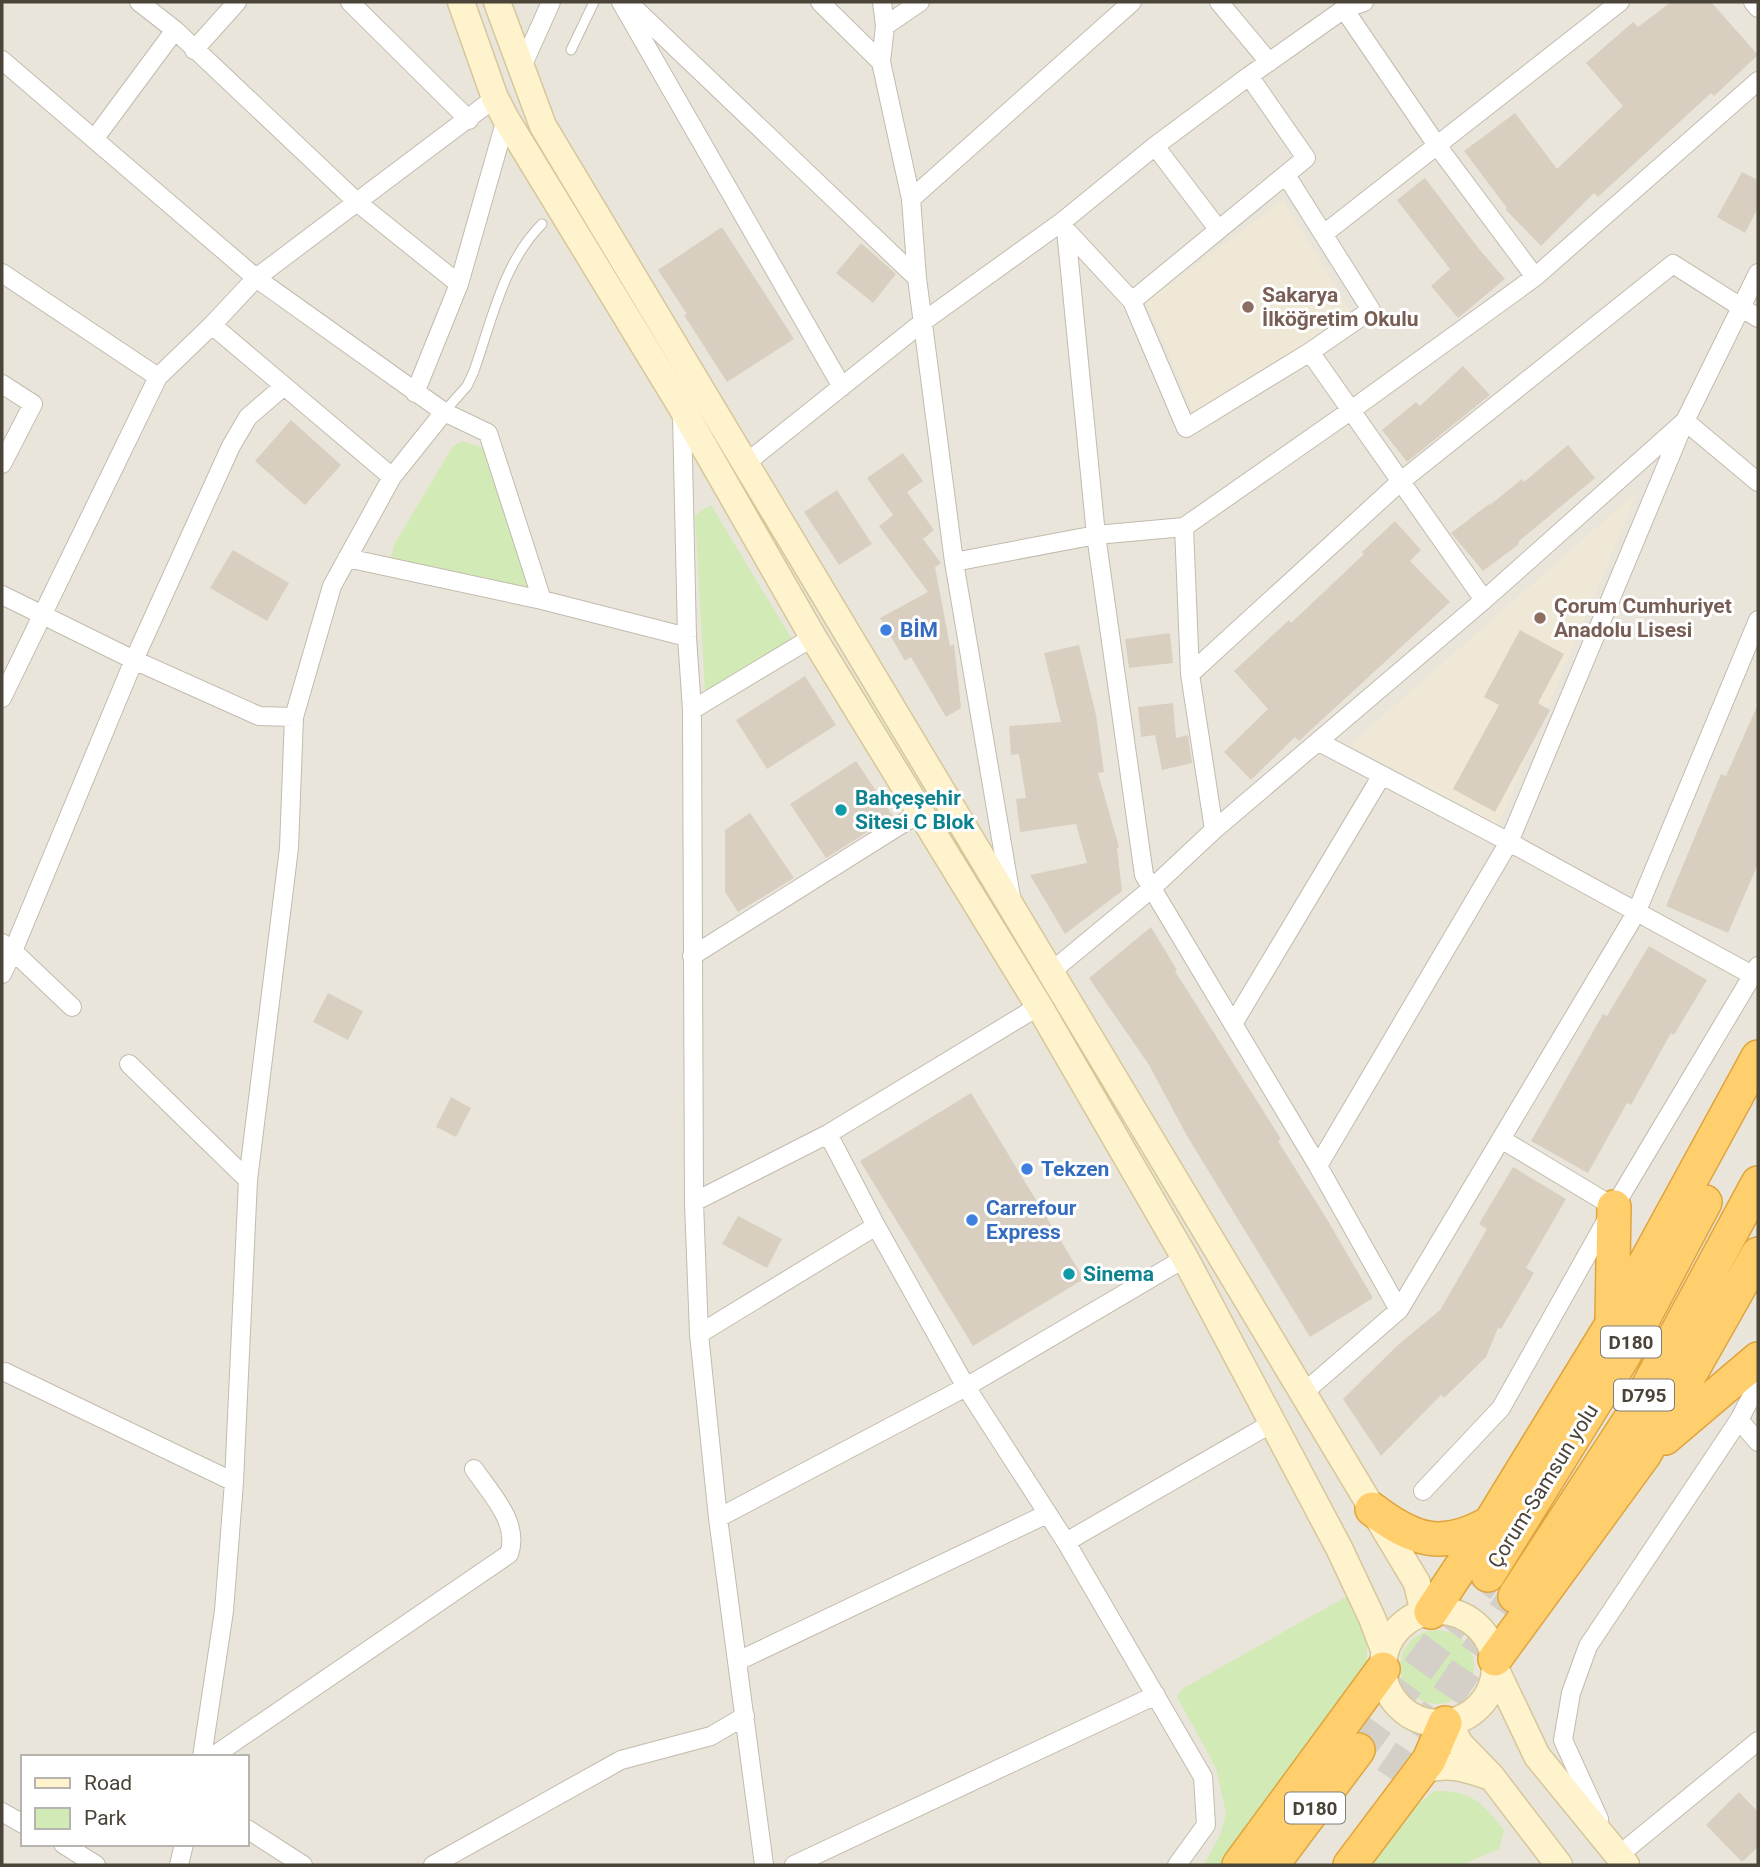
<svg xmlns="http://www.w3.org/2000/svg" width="1760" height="1867" font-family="Roboto,sans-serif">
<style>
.residential{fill:#eae5da;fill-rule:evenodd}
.education{fill:#efe8d6}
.green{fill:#d2eab5}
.building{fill:#d8cfc1}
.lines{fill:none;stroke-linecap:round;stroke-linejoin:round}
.highway-tunnel{stroke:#d4d0c8;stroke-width:33;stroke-dasharray:33 17;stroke-linecap:butt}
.lane-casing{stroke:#c2bbae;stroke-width:11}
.street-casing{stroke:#c2bbae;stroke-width:20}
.secondary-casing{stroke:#d6c79b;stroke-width:29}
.highway-casing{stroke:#e0a43c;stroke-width:36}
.lane{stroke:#fff;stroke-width:9}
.street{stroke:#fff;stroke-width:18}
.secondary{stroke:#fff3cd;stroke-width:26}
.highway{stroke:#ffcf6e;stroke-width:33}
.education-dot{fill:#8d6e63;stroke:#fff;stroke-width:2.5}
.shop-dot{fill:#3f7fe0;stroke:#fff;stroke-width:2.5}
.culture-dot{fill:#0f9aa8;stroke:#fff;stroke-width:2.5}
.labels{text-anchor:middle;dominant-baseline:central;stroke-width:6;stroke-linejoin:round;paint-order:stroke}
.shield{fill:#fff;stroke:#817c74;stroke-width:2}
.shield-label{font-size:19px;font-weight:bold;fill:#4b4439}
.education-label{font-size:21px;font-weight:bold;fill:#785e54;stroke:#fff;text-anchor:start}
.shop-label{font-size:21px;font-weight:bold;fill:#366cbe;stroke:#fff;text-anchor:start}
.culture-label{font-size:21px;font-weight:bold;fill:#0d838f;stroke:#fff;text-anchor:start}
.street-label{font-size:21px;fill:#4b4439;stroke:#fff}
</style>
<rect width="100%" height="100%" fill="#f6f3ec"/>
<path class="residential" d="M2,2H1758V1865H2ZM23,1757H247V1844H23Z"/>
<path class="education" d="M1283,200L1351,313L1196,418L1146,302Z
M1638,491L1498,825L1350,745Z"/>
<path class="green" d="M462,441L483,448L528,580V588L390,560L394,545L453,446Z
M711,505L793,641L705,692L695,515Z
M1351,1594L1367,1642V1660L1352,1689L1225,1865H1204L1221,1833L1226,1813L1216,1768L1177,1697L1182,1689Z
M1400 1667a37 37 0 1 1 74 0a37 37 0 1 1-74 0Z
M1434,1791C1472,1790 1481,1802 1504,1830L1499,1849L1461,1865H1367L1402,1818Z"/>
<path class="building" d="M1671,2H1711L1758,55L1714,96L1711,93L1598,197L1594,193L1541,246L1505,209L1507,208L1464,151L1515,113L1557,169L1623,106L1586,63L1633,22L1638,27Z
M1742,172L1758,180V208L1745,233L1717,217Z
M1425,178L1479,249L1505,279L1458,318L1431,286L1450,269L1397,200Z
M722,227L794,339L727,382L684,315L687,314L658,270Z
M861,243L896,274L873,303L836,273Z
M1463,366L1490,395L1407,462L1382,430L1416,402L1420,406Z
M291,420L341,465L305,505L255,461Z
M1568,445L1595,478L1518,542L1519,544L1483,571L1451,533L1489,504L1490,505L1522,479L1524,482Z
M903,453L923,481L907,492L934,530L923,539L941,563L935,567L950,646L954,644L961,708L946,717L911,657L905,661L880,618L928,592L879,526L893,515L867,478Z
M837,490L872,544L839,565L804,512Z
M1395,521L1421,550L1410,561L1450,602L1299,741L1295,737L1251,780L1224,752L1268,709L1234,671L1289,620L1291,623L1364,554L1362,552Z
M233,550L289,583L267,621L210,588Z
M1520,630L1564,654L1538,703L1550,710L1495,812L1453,789L1499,705L1484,697Z
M1170,633L1173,663L1129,668L1125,639Z
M1079,645L1096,715L1104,772L1098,773L1119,847L1117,848L1122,891L1065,934L1030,875L1087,863L1076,824L1020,832L1016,799L1026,798L1019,754L1011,755L1009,726L1061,722L1044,653Z
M805,676L836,725L767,769L736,720Z
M1173,703L1176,738L1188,735L1192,763L1162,770L1155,735L1141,737L1138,707Z
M1758,704V864L1728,933L1666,906L1721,774L1726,776Z
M856,761L893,816L826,858L790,804Z
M750,813L794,878L738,912L725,892V830Z
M1151,927L1177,970L1175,971L1281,1139L1278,1141L1325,1216L1373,1298L1310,1337L1187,1136L1149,1065L1089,978Z
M1649,946L1707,980L1674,1035L1671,1033L1631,1105L1627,1103L1588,1173L1531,1141L1603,1014L1607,1016Z
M328,993L363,1011L348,1040L313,1022Z
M971,1093L1084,1279L973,1346L860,1161Z
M451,1097L471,1108L456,1137L436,1127Z
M1513,1167L1566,1199L1526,1268L1534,1273L1501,1329L1498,1328L1486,1357L1444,1398L1441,1395L1381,1456L1343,1399L1398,1345L1440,1310L1487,1229L1479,1224Z
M738,1216L782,1239L767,1268L722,1244Z
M1739,1792L1758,1812V1847L1742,1862L1706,1825Z"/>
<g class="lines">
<path class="highway-tunnel" d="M1358,1750L1488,1575
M1391,1779L1514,1598"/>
<g class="lane-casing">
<path id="lane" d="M571,50L594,2
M444,412L467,386L474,371C492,320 503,263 542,224"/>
</g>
<g class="street-casing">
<path id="street" d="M139,2L175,30L358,203L459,284
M350,2L469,120
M621,2L842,387
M628,2L917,278
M820,2L881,62
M882,2L885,26L881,62L911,199L917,278L954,562L1011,897
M1219,2L1269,62
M1347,2L1344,9L1436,144L1535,277
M1753,2L1758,8
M885,26L920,2
M194,50L237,2
M2,60L256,278L444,412L488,433L542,600
M521,69L551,2
M95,138L175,30
M1155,146L1218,229
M911,199L1132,2
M1063,221L1066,230L1096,535L1144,875L1318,1166L1399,1310
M1066,230L1132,301L1186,428L1310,352L1371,310L1286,175
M1325,233L1620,2
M2,273L158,377
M1132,301L1306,158L1249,76
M212,325L392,477
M1310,352L1484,600
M2,384L33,404L2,464
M415,393L459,284L506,119
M682,415L687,637L692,710L694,1202L699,1334L718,1518L764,1865
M746,463L924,321L1063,221L1155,146L1249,76L1344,9L1364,2
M1184,527L1190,674L1214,830
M347,558L542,600L687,637
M954,562L1096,535L1184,527L1350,411L1535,277L1758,81
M2,595L134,660L259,716L294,717
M1190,674L1400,482L1673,264L1758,318
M2,698L158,377L212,325L256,278L495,98
M692,710L813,637
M1319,742L1509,842L1754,976
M2,943L13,951L72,1007
M692,956L921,812
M1052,971L1151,889L1214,830L1484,600L1685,421L1758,482
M2,974L13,951L134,660L231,446L248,417L283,387
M1233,1024L1382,775
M129,1064L248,1180
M828,1134L876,1226L966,1387L1066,1542L1203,1777L1206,1825L1177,1865
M1501,1139L1614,1207
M1318,1166L1509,842L1685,421L1758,273
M694,1202L828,1134L1039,1006
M699,1334L876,1226
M5,1372L234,1482
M1302,1394L1399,1310L1636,913L1758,620
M1739,1420L1758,1442
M1423,1491L1501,1408L1614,1207L1758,966
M718,1518L966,1387L1185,1258
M1066,1542L1272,1423
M738,1661L1047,1514
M202,1757L224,1611L234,1482L248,1180L289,848L294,717L332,586L392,477L444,412
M212,1757L509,1554C520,1523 491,1494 474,1469
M2,1812L23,1824
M1599,1819L1563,1740L1571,1693L1588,1646L1739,1420L1758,1384
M247,1829L303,1865
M63,1844L96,1865
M1614,1847L1619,1855L1758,1741
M179,1865L184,1844
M433,1865L621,1760L711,1736L745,1716
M794,1865L1156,1695"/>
</g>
<g class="secondary-casing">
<path id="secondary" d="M461,2L495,98L506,119L682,408L813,637L1039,1006L1185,1258L1339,1548L1372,1618L1385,1652
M497,2L543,126L1417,1583L1424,1614
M1383 1667a56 56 0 1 1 112 0a56 56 0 1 1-112 0Z
M1495,1668L1537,1756L1626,1865
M1448,1723L1460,1744L1491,1776L1559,1865
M1422,1770C1449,1763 1463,1767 1488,1776"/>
</g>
<g class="highway-casing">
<path id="highway" d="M1612,1320L1614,1207
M1665,1438L1758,1359
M1372,1509C1414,1541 1442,1550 1490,1523
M1488,1575L1623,1357L1705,1202
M1515,1596L1631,1418L1758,1183
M1431,1612L1490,1523L1612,1324L1758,1057
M1495,1659L1644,1455L1758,1254
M1239,1865L1383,1669
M1272,1865L1358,1750
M1350,1865L1429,1760L1445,1723"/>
</g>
<use href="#lane" class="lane"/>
<use href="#street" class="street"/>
<use href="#secondary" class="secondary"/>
<use href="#highway" class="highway"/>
</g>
<g class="education-dot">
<circle cx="1248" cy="307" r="7"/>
<circle cx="1540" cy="618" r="7"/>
</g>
<g class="shop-dot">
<circle cx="886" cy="630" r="7"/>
<circle cx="1027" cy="1169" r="7"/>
<circle cx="972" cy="1220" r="7"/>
</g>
<g class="culture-dot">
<circle cx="841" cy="810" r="7"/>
<circle cx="1069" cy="1274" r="7"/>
</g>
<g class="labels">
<g class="shield">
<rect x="1601" y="1326.5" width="60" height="31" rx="5"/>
<rect x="1614" y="1379.5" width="60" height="31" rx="5"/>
<rect x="1285" y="1792.5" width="60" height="31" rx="5"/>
</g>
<g class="shield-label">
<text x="1631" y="1342">D180</text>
<text x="1644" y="1395">D795</text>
<text x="1315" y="1808">D180</text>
</g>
<g class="education-label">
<text x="1262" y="295">Sakarya<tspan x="1262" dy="24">İlköğretim Okulu</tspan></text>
<text x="1554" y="606">Çorum Cumhuriyet<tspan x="1554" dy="24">Anadolu Lisesi</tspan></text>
</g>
<g class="shop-label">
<text x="900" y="630">BİM</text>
<text x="1041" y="1169">Tekzen</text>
<text x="986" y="1208">Carrefour<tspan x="986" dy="24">Express</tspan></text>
</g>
<g class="culture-label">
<text x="855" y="798">Bahçeşehir<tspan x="855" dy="24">Sitesi C Blok</tspan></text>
<text x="1083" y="1274">Sinema</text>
</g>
<g class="street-label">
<text transform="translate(1543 1486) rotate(-58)">Çorum-Samsun yolu</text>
</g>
</g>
<rect width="1760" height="1867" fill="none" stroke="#4b4439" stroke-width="7"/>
<rect x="21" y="1755" width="228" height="91" fill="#ffffff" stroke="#b7b4b0" stroke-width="2"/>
<rect x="35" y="1778" width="35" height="10" fill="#fff3cd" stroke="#b7b4b0" stroke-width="2"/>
<text x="84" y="1790" font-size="21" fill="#4b4439">Road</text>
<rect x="35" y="1808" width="35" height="21" fill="#d2eab5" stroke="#b7b4b0" stroke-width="2"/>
<text x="84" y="1825" font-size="21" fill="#4b4439">Park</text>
</svg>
